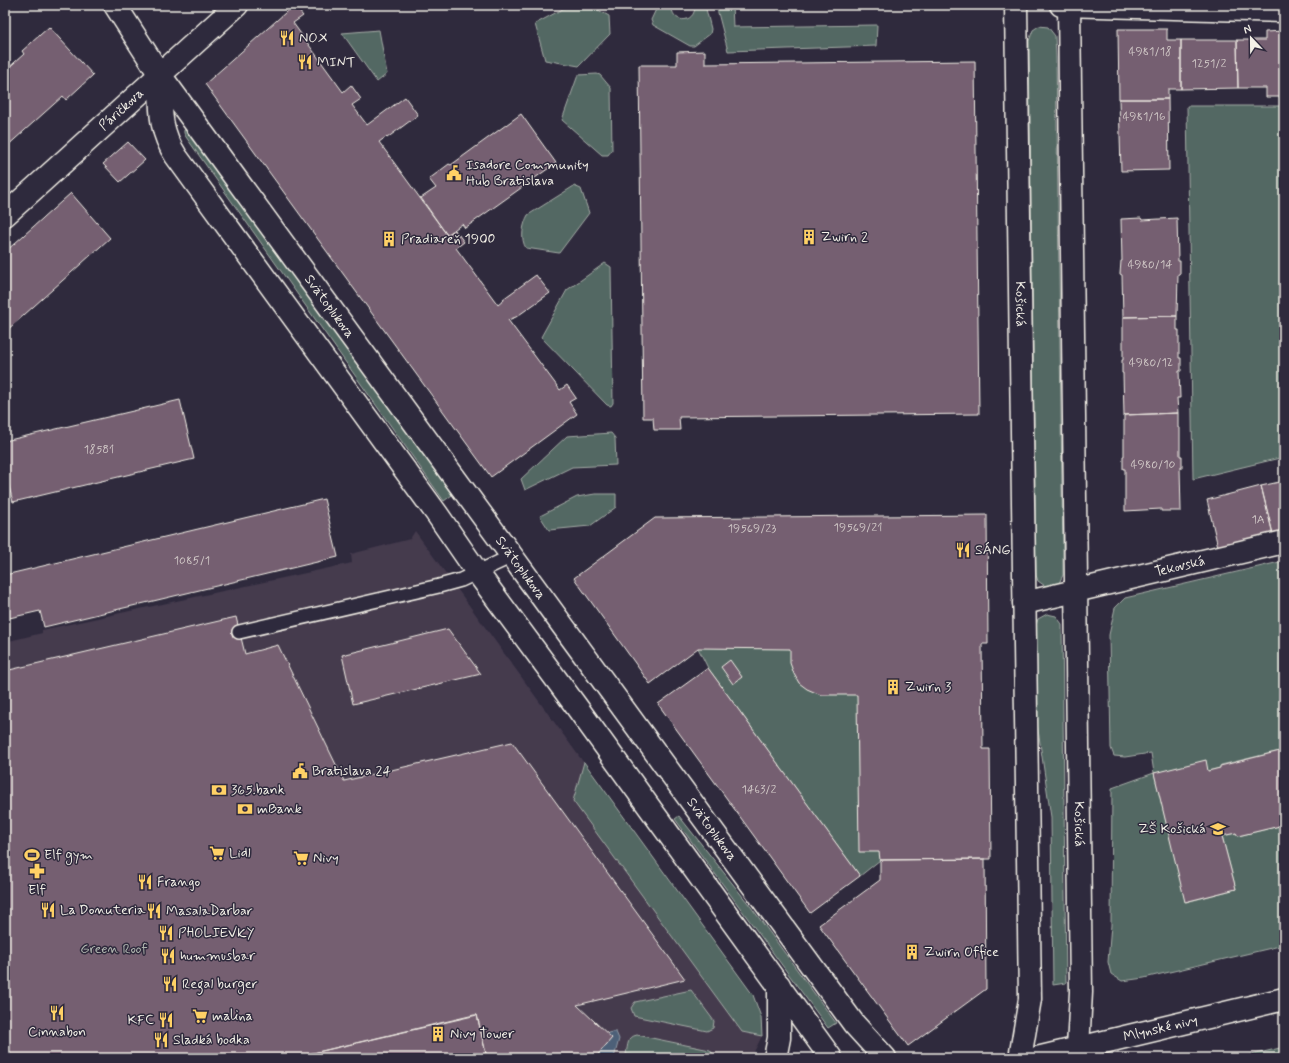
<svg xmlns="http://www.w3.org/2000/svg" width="1289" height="1063" font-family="Mynerve,sans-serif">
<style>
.built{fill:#443a4d}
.green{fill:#536863;stroke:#a4aca6}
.water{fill:#4d6078;stroke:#909aa5}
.building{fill:#755e71;stroke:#f4f1e8}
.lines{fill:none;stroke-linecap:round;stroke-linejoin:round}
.lane-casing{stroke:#f4f1e8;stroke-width:16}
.street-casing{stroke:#f4f1e8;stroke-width:25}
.secondary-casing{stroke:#f4f1e8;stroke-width:25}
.primary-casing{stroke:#f4f1e8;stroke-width:25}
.lane{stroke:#2f2a3d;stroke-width:13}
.street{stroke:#2f2a3d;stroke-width:22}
.secondary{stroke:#2f2a3d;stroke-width:22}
.primary{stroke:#2f2a3d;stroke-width:22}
.labels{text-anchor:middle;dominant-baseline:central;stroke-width:3;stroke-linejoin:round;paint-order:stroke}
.number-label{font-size:12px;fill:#d4ccca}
.poi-label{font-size:14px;fill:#f4f1e8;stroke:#2f2a3d;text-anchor:start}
.street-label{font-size:14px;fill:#f4f1e8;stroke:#2f2a3d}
.park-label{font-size:14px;fill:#b4bab3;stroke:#2f2a3d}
</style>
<rect width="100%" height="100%" fill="#2f2a3d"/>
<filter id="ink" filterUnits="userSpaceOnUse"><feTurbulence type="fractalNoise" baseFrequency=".025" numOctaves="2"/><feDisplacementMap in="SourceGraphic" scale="8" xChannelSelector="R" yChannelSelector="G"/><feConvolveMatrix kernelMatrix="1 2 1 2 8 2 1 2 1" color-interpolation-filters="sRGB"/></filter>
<g filter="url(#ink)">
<path class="built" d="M415,531L753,995L761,1017L762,1036L751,1058H5V642L42,633V630L352,563L351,554L410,539Z"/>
<path class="green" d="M570,5H589L609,16L610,34L579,66L545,60L535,24Z
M658,5H672C670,24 696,25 695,5H705L711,29L710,34L694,46H690L653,25L651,20Z
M716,5H732L733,27L877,25L876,46L728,51Z
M1039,26L1048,27L1055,36L1056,58L1063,560V575L1058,585L1048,588L1038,581L1036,575L1029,41L1033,30Z
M379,30L387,74L377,82L342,33Z
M597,74L600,75L611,88L612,150L608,155H602L562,120L578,75Z
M1187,106H1284V457L1193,479Z
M188,129L192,130L452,495L444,501L186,137L184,133V130Z
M574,186L581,189L589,213L559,253L526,248C520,239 523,224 528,215Z
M605,263L611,267L613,403L611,406L607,405L541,337L567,290Z
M611,433L615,438L616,465L572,467L525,490L521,479L567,436Z
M595,494H616V507L590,526L549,530L540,516L577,497Z
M1284,561V750L1221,765L1220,768L1208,771L1154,773L1186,902L1236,889L1222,836L1236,833L1238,836L1284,825V945L1144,978L1122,981L1111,974L1108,962L1111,925L1112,788L1154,773L1151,753L1125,757L1114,756L1111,748L1109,635L1115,608L1125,598Z
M868,597L908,859L880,860L860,876L708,668L698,648L663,600Z
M1047,614L1056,616L1062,624L1066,983L1053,985L1051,817L1037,723L1035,629L1038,619Z
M584,762L753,995L761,1017L762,1036L742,1032L573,801Z
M679,816L751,907L836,1023L828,1028L675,819Z
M691,990L714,1021L713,1028L707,1031L634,1016L631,1008L635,1002Z
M637,1035L710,1050L713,1054V1058H635V1056L626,1054C628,1045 627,1037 637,1035Z
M1284,1047V1055L1270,1058H1239Z"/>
<path class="water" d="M612,1032H616L619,1039L614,1058H602L595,1052V1046L608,1033Z"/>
<path class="building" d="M294,5L303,16L293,23L343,92L351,85L361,99L352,105L367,125L405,97L418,115L387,138L386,137L379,142L447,235L455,230L464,242L456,248L498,305L504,300L503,299L536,275L550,293L516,317L508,320L560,390L567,385L576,398L569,402L577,414L491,477L205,84Z
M49,27L93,75L66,100L63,96L5,148V71L24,54L22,51Z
M1118,29H1167V40H1181V89H1168V99H1119Z
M1284,31V97H1266V88H1238L1237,40H1265V32Z
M1181,40H1237L1238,88L1181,89Z
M705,51V64L975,61L979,414L679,417L680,430H654L653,418H643L639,65H677V52Z
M1119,99H1168L1169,170L1121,171Z
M521,114L556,163L465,228L462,224L447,235L421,198L436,188L429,179L449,164L451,165Z
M128,142L145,160L120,182L103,164Z
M71,193L110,238L5,332V252Z
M1141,218L1142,220L1177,218L1178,261H1180V274H1178L1177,316L1123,317L1122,275L1120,274L1121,261H1122L1121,219Z
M1177,316V330H1179V358H1181V371H1179L1180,398H1177L1178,413L1124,415L1123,373H1122V360H1123V317Z
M180,400L194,459L13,502L5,471V441Z
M1178,413V428H1180V456H1182V468H1180L1181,511H1161V509L1125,511V469H1123V456H1124V415Z
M1284,481V531L1273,534L1261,486Z
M1261,486L1273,534L1218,547L1207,500Z
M324,499L338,557L44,627L40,611L5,619V575Z
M987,515L988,644H982L983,749H990L991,859L880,860L879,852H859L857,695H821L807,689L799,683L794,674L790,663V649L698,648L650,684L574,578L655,518Z
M236,617L245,654L278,645L344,781L512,742L685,979L577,1005L612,1038L595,1058H487L477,1015L292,1058H5V671Z
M448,629L481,674L353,704L342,655Z
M730,660L742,677L733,684L721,667Z
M708,668L860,876L810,913L658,704Z
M1284,750V825L1238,836L1236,833L1222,836L1236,889L1185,902L1154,773L1206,760L1208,771L1220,768V766Z
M985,859L986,989L908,1046L819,925L880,880V860Z
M477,1015L487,1058H292L474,1015Z"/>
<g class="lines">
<g class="lane-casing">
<path id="lane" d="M239,632L439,586L461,580L512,556"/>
</g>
<g class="street-casing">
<g id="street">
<path d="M1061,5L1284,11"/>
<path id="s1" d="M5,215L237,5"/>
<path id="s2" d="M1024,603L1284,542"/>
</g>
</g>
<g class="secondary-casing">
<g id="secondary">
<path id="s3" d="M115,5L160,75L182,105L854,1024L885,1058"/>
<path id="s4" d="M1016,5L1030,999L1020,1058"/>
<path id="s5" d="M1069,5L1081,992L1078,1048"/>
<path d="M160,75C161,107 158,128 176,156L437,514L477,572L576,706L831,1058"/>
<path d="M775,1058L779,1038V985"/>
</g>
</g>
<g class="primary-casing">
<g id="primary">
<path id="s6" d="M1037,1058L1284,999"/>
</g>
</g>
<use href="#lane" class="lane"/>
<use href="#street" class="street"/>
<use href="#secondary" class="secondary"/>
<use href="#primary" class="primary"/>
</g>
</g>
<defs>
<g id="restaurant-bare" transform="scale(1.2)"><path d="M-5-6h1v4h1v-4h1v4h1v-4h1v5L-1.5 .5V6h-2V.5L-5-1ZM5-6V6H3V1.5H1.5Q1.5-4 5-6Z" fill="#ffd166" stroke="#2f2a3d" stroke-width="2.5" paint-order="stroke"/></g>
<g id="civic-bare" transform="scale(1.2)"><path d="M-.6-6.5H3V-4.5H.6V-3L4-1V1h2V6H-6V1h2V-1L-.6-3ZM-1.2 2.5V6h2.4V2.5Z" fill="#ffd166" stroke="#2f2a3d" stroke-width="2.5" paint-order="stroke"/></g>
<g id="building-bare" transform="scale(1.2)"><path d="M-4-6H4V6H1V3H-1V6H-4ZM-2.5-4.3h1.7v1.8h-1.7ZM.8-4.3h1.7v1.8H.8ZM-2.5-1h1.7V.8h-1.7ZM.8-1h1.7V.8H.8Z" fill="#ffd166" stroke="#2f2a3d" stroke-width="2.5" paint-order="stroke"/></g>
<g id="bank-bare" transform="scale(1.2)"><path d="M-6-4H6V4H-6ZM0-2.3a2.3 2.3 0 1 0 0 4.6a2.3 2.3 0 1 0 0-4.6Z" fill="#ffd166" stroke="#2f2a3d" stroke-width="2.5" paint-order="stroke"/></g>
<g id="school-bare" transform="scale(1.2)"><path d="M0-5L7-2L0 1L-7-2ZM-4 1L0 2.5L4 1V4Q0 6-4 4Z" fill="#ffd166" stroke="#2f2a3d" stroke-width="2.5" paint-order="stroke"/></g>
<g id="supermarket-bare" transform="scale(1.2)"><path d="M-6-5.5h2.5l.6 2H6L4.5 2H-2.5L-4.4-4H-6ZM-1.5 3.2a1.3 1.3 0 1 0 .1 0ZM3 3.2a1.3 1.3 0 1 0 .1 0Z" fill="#ffd166" stroke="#2f2a3d" stroke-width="2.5" paint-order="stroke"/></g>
<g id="stadium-bare" transform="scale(1.2)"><path d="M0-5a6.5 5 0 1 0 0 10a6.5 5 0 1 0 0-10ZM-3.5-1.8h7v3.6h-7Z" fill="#ffd166" stroke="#2f2a3d" stroke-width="2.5" paint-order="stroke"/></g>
<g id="pharmacy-bare" transform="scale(1.2)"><path d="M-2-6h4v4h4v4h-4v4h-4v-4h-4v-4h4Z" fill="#ffd166" stroke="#2f2a3d" stroke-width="2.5" paint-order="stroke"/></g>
</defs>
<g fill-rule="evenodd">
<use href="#restaurant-bare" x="287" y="38"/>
<use href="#restaurant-bare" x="305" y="62"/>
<use href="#civic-bare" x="454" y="173"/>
<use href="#building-bare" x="809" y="237"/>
<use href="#building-bare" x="389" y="239"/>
<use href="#restaurant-bare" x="963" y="550"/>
<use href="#building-bare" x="893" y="687"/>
<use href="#civic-bare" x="300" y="771"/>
<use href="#bank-bare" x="219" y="790"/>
<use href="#bank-bare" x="245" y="809"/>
<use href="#school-bare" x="1218" y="829"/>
<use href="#supermarket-bare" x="217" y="853"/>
<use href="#stadium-bare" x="32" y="855"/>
<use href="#supermarket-bare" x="301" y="858"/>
<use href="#pharmacy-bare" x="37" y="871"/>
<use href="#restaurant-bare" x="145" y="882"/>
<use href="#restaurant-bare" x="48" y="910"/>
<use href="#restaurant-bare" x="154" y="911"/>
<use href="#restaurant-bare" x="166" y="933"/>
<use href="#building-bare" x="912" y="952"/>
<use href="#restaurant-bare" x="168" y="956"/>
<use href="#restaurant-bare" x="170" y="984"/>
<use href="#restaurant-bare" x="57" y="1013"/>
<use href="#supermarket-bare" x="200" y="1016"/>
<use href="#restaurant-bare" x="166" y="1020"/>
<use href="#building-bare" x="438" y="1034"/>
<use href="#restaurant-bare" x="161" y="1040"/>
</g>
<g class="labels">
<g class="number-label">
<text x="1150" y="52">4981/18</text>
<text x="1209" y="64">1251/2</text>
<text x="1144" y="117">4981/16</text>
<text x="1150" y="265">4980/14</text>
<text x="1151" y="363">4980/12</text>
<text x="99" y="450">18581</text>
<text x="1153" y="465">4980/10</text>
<text x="1258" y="520">1A</text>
<text x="858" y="528">19569/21</text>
<text x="752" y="529">19569/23</text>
<text x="192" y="561">1085/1</text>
<text x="759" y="790">1463/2</text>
</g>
<g class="poi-label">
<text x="299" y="38">NOX</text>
<text x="317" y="62">MINT</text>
<text x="466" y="165">Isadore Community<tspan x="466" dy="16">Hub Bratislava</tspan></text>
<text x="821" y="237">Zwirn 2</text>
<text x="401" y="239">Pradiareň 1900</text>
<text x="975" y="550">SÁNG</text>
<text x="905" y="687">Zwirn 3</text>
<text x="312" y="771">Bratislava 24</text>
<text x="231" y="790">365.bank</text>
<text x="257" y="809">mBank</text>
<text x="1206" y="829" text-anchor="end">ZŠ Košická</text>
<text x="229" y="853">Lidl</text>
<text x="44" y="855">Elf gym</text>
<text x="313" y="858">Nivy</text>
<text x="157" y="882">Frango</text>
<text x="37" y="890" text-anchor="middle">Elf</text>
<text x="60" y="910">La Donuteria</text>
<text x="166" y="911">MasalaDarbar</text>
<text x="178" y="933">PHOLIEVKY</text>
<text x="924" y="952">Zwirn Office</text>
<text x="180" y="956">hummusbar</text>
<text x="182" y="984">Regal burger</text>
<text x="212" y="1016">malina</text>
<text x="154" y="1020" text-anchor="end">KFC</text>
<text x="57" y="1032" text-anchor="middle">Cinnabon</text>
<text x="450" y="1034">Nivy Tower</text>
<text x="173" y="1040">Sladká bodka</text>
</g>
<g class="street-label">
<text stroke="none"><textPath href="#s1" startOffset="157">Páričkova</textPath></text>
<text stroke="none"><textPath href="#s4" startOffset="299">Košická</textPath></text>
<text stroke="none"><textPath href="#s3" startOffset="370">Svätoplukova</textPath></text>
<text stroke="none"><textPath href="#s2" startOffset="160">Tekovská</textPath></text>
<text stroke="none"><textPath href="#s3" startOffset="694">Svätoplukova</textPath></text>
<text stroke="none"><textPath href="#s5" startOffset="819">Košická</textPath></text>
<text stroke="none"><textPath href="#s3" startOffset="1018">Svätoplukova</textPath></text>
<text stroke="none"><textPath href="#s6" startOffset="127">Mlynské nivy</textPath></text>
</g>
<g class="park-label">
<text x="114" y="949">Green Roof</text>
</g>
</g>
<rect width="1289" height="1063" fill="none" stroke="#2f2a3d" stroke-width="20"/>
<rect x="10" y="10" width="1269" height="1043" fill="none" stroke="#f4f1e8" stroke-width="1.5" filter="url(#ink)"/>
<g transform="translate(1251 38) rotate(338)" stroke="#2f2a3d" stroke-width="3" paint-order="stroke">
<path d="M0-3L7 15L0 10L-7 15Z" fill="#f4f1e8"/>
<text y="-6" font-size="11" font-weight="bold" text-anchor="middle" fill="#f4f1e8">N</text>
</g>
</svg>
